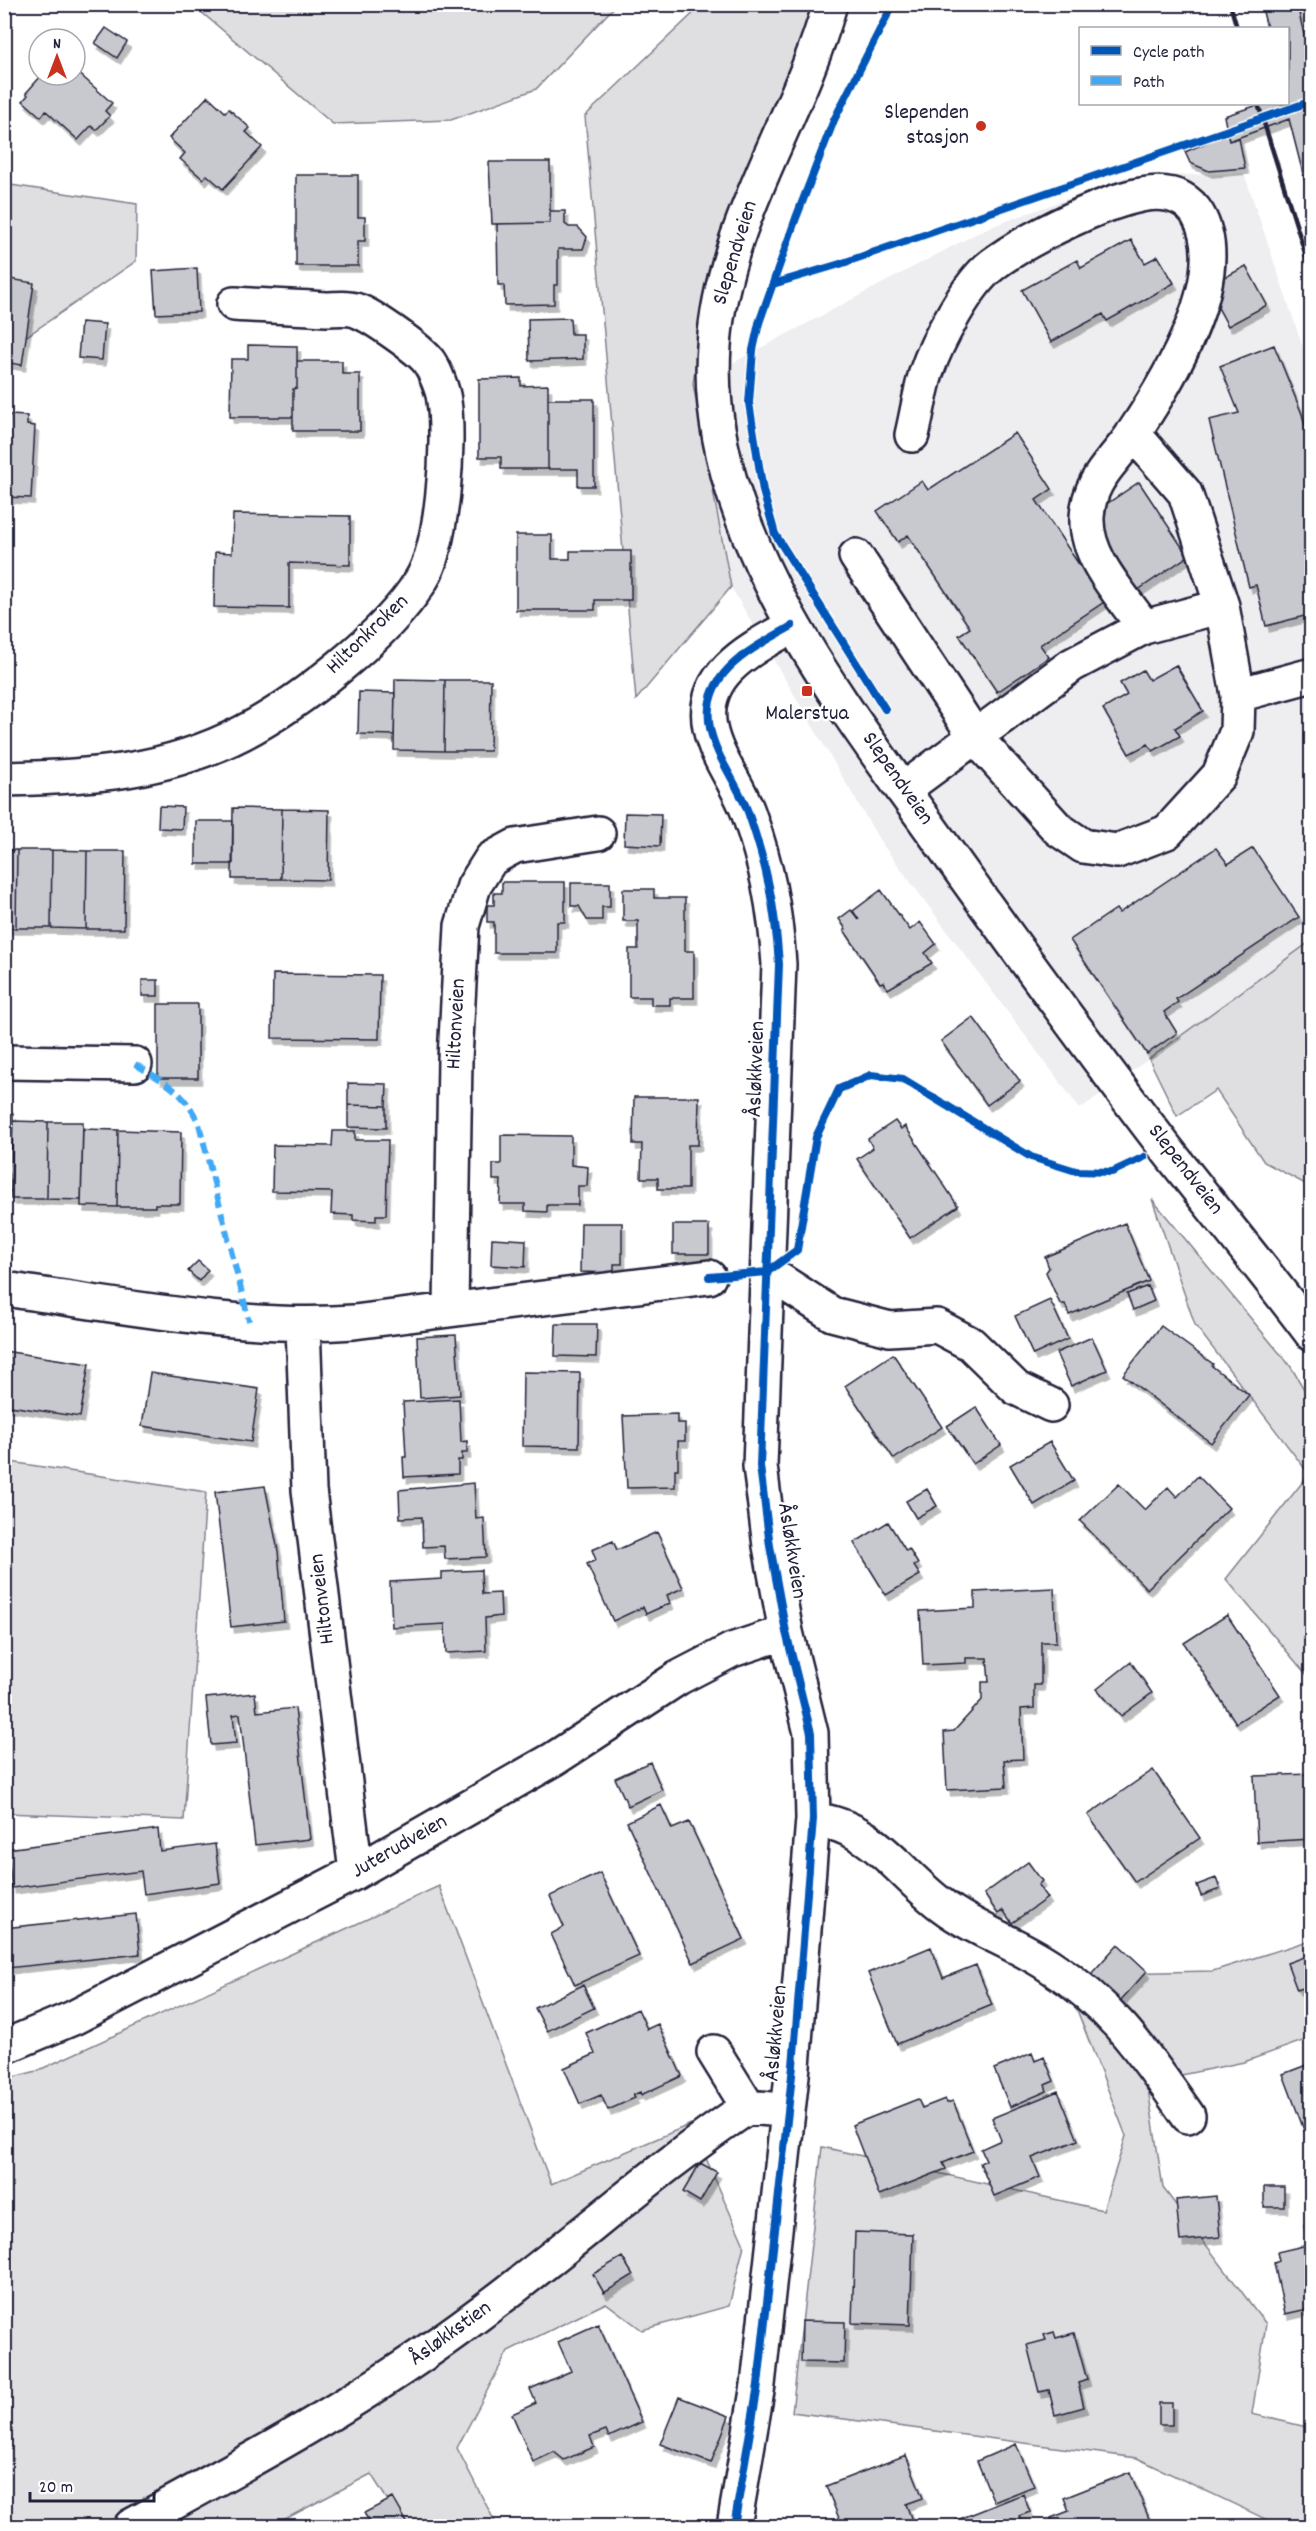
<svg xmlns="http://www.w3.org/2000/svg" width="1316" height="2531" font-family="Dekko,sans-serif">
<style>
.built{fill:#eeeef1}
.green{fill:#dfdfe2;stroke:#80808e;stroke-width:1.5}
.building{fill:#c8c8cf;stroke:#22223b;stroke-width:1.5;filter:url(#shadow)}
.lines{fill:none;stroke-linecap:round;stroke-linejoin:round}
.minor-casing{stroke:#22223b;stroke-width:38}
.major-casing{stroke:#22223b;stroke-width:38}
.minor{stroke:#fff;stroke-width:33}
.major{stroke:#fff;stroke-width:33}
.rail{stroke:#22223b;stroke-width:4.5}
.quiet{stroke:#3fa9f5;stroke-width:6;stroke-dasharray:12 6;stroke-linecap:butt}
.cycleway-casing{stroke:#fff;stroke-width:11}
.cycleway{stroke:#0057b8;stroke-width:8}
.poi-dot{fill:#c8321e;stroke:#fff;stroke-width:2}
.labels{text-anchor:middle;dominant-baseline:central;stroke-width:5;stroke-linejoin:round;paint-order:stroke}
.poi-label{font-size:22px;fill:#22223b;stroke:#fff;text-anchor:end}
.street-label{font-size:22px;fill:#22223b;stroke:#fff}
</style>
<defs>
<filter id="shadow"><feDropShadow dx="3.5" dy="6" stdDeviation="0" flood-color="#0004"/></filter>
</defs>
<rect width="100%" height="100%" fill="#fff"/>
<filter id="ink" filterUnits="userSpaceOnUse"><feTurbulence type="fractalNoise" baseFrequency=".0167" numOctaves="2"/><feDisplacementMap in="SourceGraphic" scale="12" xChannelSelector="R" yChannelSelector="G"/><feConvolveMatrix kernelMatrix="1 2 1 2 8 2 1 2 1" color-interpolation-filters="sRGB"/></filter>
<g filter="url(#ink)">
<path class="built" d="M1244,173L1311,371V941L1080,1109L880,841L731,587L693,384L985,229L1126,177Z"/>
<path class="green" d="M197,5H616L536,89L451,120L333,124L200,11Z
M702,5H819L710,269L693,384L731,587L636,700L585,116Z
M4,184L137,204L136,261L5,351Z
M1311,941V1187L1264,1162L1216,1090L1177,1116L1149,1059Z
M1152,1199L1291,1367L1311,1401V1680L1226,1579L1309,1474L1195,1325Z
M4,1461L206,1492L184,1820L5,1813Z
M439,1886L551,2184L691,2124L744,2245L729,2306L642,2330L606,2303L508,2351L457,2448L497,2526H404L371,2474L272,2526H5V2079L37,2071Z
M1311,1940V2038L1244,2062L1147,2082L1163,2188L1266,2324L1252,2414L1311,2428V2526H1280L1137,2458L792,2412L822,2147L1103,2210L1126,2136L1063,1974L1213,1971Z"/>
<path class="building" d="M1261,4H1297L1312,70V209L1289,119L1229,141L1224,116L1261,104H1288V28H1267Z
M106,28L127,42L117,58L95,43Z
M75,70L112,103L105,111L110,116L96,130L91,126L78,140L46,111L41,117L23,101L28,95L26,93L42,75H75Z
M208,96L225,112L229,109L250,128L246,132L262,147L223,189L207,175L203,179L180,159L185,153L169,138Z
M1228,133L1229,141L1239,138L1245,168L1209,171L1190,163L1185,152Z
M489,162H550V223L492,224Z
M296,175H358V217H365V241H358V266H296Z
M550,211H565V224L569,227H578L587,237L583,249H558V285H554V304L505,305L504,285H498L497,224L550,223Z
M1131,240L1145,263L1158,256L1174,283L1107,321L1103,314L1051,342L1022,290L1077,260L1081,268Z
M1246,266L1267,305L1228,326L1207,287Z
M197,268L199,312L156,314L153,271Z
M4,278L34,283L22,365L4,362Z
M570,318L571,334H583V359L529,361L528,319Z
M81,322L105,324L102,360L78,358Z
M248,345L297,346V388L293,389V417H230L231,359H248Z
M1274,345L1302,414L1312,453V614L1266,626L1256,585L1249,587L1209,420L1239,413L1220,366Z
M297,361H342V374H360V431H293V389L297,388Z
M521,378V386L548,385V469H501V457H479V379Z
M548,399H594V486H578V469H548Z
M9,415L27,416V425L35,426L31,498L4,497V423L8,424Z
M1015,433L1052,489L1036,500L1104,602L1040,645L1049,657L997,692L959,635L970,628L908,535L898,542L877,511L922,481L928,490Z
M1139,482L1188,556L1138,590L1089,516Z
M233,514L350,516V565L289,563V608L214,607L215,552L232,553Z
M516,535H552V559H570V551H631V600H595V610H516Z
M1176,665L1203,711L1175,728L1180,736L1153,751L1148,744L1129,754L1103,709L1127,695L1120,683L1143,670L1149,680Z
M395,679L445,680L444,751L394,750Z
M445,680H491L490,751H444Z
M359,692L395,693L394,735L358,734Z
M159,806L183,807L182,829L158,828Z
M233,808L282,809L281,879H232Z
M282,809L329,810L328,880L281,879Z
M625,813L661,814L660,846L624,844Z
M196,821H233V864H196Z
M1216,848L1228,864L1253,848L1299,917L1176,999L1178,1002L1164,1012L1177,1033L1147,1054L1070,940L1116,909L1119,913Z
M4,850H17L16,928H4Z
M17,850H52L51,928H16Z
M52,850L87,851L86,929L51,928Z
M87,851H125L124,929H86Z
M502,882H565V922H557V953H494V922H487V905H494V893H502Z
M571,883H610V907H602V920H587L579,906H571Z
M623,889H654V898H685V951H694V998H670V1005H651V997H629V949H638V921H623Z
M881,890L910,930L920,922L936,944L925,953L932,963L888,989L883,982L880,983L844,930L846,929L839,919L851,910L859,920L853,911Z
M273,974L380,975L379,1039L272,1038Z
M142,980H158V996H142Z
M158,1004H198V1078H158Z
M973,1017L1020,1081L987,1105L941,1041Z
M348,1083L387,1084L386,1106L348,1105Z
M634,1097H699L698,1145H688V1189H658V1178H641L642,1144H633Z
M348,1105L386,1106V1128L348,1127Z
M4,1114H13L11,1191H4Z
M12,1121L48,1122L47,1199H11Z
M895,1121L901,1129L905,1126L958,1206L910,1238L857,1159L873,1148L868,1139Z
M48,1122H83L81,1200L47,1199Z
M83,1129L118,1130L117,1207L81,1206Z
M118,1130L181,1132L180,1204H155V1207H117Z
M333,1131H355V1140H388L386,1215H376V1221L353,1220V1215L331,1214L332,1192L272,1191L273,1145L332,1146Z
M501,1135L571,1136V1165L588,1167L587,1186H578V1205H547V1212L525,1211V1204H500L501,1180H493V1164H501Z
M581,1223H622V1264H614V1273L580,1272Z
M1125,1223L1149,1281L1069,1315L1065,1304H1060L1046,1272L1049,1268L1045,1257Z
M673,1225H709V1254H673Z
M492,1238L526,1240L525,1267L491,1265Z
M198,1261L208,1270L199,1281L188,1271Z
M1148,1286L1154,1301L1133,1310L1127,1294Z
M1050,1300L1068,1339L1033,1355L1015,1316Z
M556,1324H597L596,1357L555,1356Z
M1161,1326L1213,1364L1212,1366L1249,1395L1211,1443L1123,1375Z
M456,1335L460,1395L420,1398L417,1337Z
M1092,1337L1107,1370L1071,1386L1056,1353Z
M4,1351L89,1364L80,1417L4,1405Z
M893,1354L942,1427L894,1459L845,1386Z
M523,1372L580,1373L579,1447L522,1446Z
M150,1373L259,1389L251,1442L142,1426Z
M459,1399L461,1442L467,1441V1453H462V1460H458V1474L404,1477L403,1457H406L403,1402Z
M976,1407L1001,1445L973,1464L947,1426Z
M677,1414V1423H685V1441H678V1469H675V1487L627,1488L623,1416Z
M1050,1442L1074,1481L1034,1505L1010,1465Z
M1198,1476L1229,1508L1147,1589L1080,1521L1119,1484L1145,1510L1168,1487L1177,1497Z
M474,1483L476,1519L484,1518L486,1557L445,1559L444,1546L423,1547L422,1517L400,1518L399,1490Z
M265,1486L278,1551L284,1621L231,1627L215,1492Z
M927,1489L937,1506L916,1518L906,1501Z
M888,1522L906,1551L909,1549L918,1564L914,1566L920,1575L886,1595L854,1543Z
M657,1532L683,1588L667,1595L670,1603L646,1614L643,1607L613,1621L587,1564L596,1560L592,1550L613,1541L617,1550Z
M481,1570L482,1594L500,1593L501,1616L485,1618L486,1651L446,1653L445,1624L392,1627L390,1582L442,1579V1572Z
M1054,1588L1056,1642H1041V1685H1034V1708L1021,1709L1023,1759L1004,1760L1006,1787L947,1790L944,1732L954,1731L982,1700V1682H989L987,1658H966V1663L923,1665L920,1611L975,1608V1592Z
M1227,1615L1280,1695L1236,1723L1184,1643Z
M1131,1662L1152,1693L1121,1716L1097,1689Z
M255,1693L257,1712L295,1708L310,1839L255,1845L240,1714L233,1715L236,1743L211,1745L206,1698Z
M650,1762L662,1790L628,1806L615,1778Z
M1153,1770L1200,1838L1135,1882L1088,1815Z
M1312,1774V1839L1257,1842L1254,1776Z
M661,1805L672,1829L689,1822L744,1939L693,1963L627,1822Z
M158,1829L160,1851L215,1844L220,1883L144,1894L141,1871L12,1888L7,1849Z
M1028,1862L1042,1881L1038,1885L1047,1898L1012,1923L1003,1910L998,1914L984,1894Z
M600,1873L639,1956L575,1985L551,1934L564,1927L550,1896Z
M1216,1878L1220,1889L1201,1896L1197,1885Z
M136,1914L140,1954L7,1968L4,1928Z
M1118,1944L1147,1971L1120,2001L1091,1974Z
M931,1947L943,1978L976,1965L992,2005L897,2044L868,1973Z
M1312,1954V1985L1297,1990L1287,1963Z
M583,1985L594,2008L547,2031L535,2008Z
M638,2009L647,2029L658,2024L682,2076L641,2095L640,2092L633,2095L635,2098L608,2110L601,2095L580,2104L564,2068L595,2054L586,2033Z
M1032,2053L1035,2061L1044,2057L1054,2081L1045,2085L1047,2091L1010,2107L994,2069Z
M1312,2053V2136L1307,2138L1283,2074L1309,2064L1306,2055Z
M1058,2091L1078,2140L1032,2158L1040,2177L994,2196L980,2163L986,2160L981,2149L1001,2140L992,2118Z
M918,2099L922,2108L945,2099L947,2103L953,2101L973,2151L943,2163L946,2169L879,2195L852,2125Z
M700,2163L717,2172L700,2202L683,2192Z
M1264,2187H1284V2207H1264Z
M1216,2196L1220,2237L1180,2241L1176,2200Z
M1312,2223V2308L1285,2314L1274,2263L1279,2261L1277,2252L1308,2245L1304,2225Z
M855,2232L913,2234L910,2325L852,2323Z
M622,2257L633,2275L604,2293L593,2274Z
M802,2321L845,2322L844,2363L801,2362Z
M598,2324L642,2422L609,2437L606,2430L590,2436L594,2447L564,2460L554,2452L533,2462L512,2414L536,2403L530,2389L571,2371L558,2342Z
M1054,2332L1056,2338L1074,2333L1087,2380L1078,2383L1084,2407L1055,2415L1049,2390L1039,2392L1027,2345L1046,2340L1044,2335Z
M679,2397L729,2416L711,2463L660,2444Z
M1159,2403H1172V2425H1159Z
M1016,2444L1034,2486L994,2502L977,2461Z
M906,2455L923,2498L906,2504L914,2526H842L826,2486Z
M1130,2472L1152,2526H1054L1051,2518L1069,2511L1064,2498Z
M1023,2494L1030,2512L1019,2516L1023,2526H942Z
M393,2498L409,2526H372L364,2513Z"/>
<g class="lines">
<g class="minor-casing">
<path id="minor" d="M912,435C917,414 920,393 926,373C936,343 967,284 992,265C1016,246 1066,221 1096,209C1127,197 1176,178 1198,215C1233,275 1168,381 1134,432C1115,462 1089,477 1087,517C1085,558 1122,595 1144,627
M856,556L976,738L1058,829L1083,846L1117,851L1167,832L1219,775L1237,731L1238,695L1222,606L1185,493L1133,433
M1238,695L1312,675
M4,779C90,777 164,773 242,733C298,704 387,635 420,582C443,547 450,442 444,401C443,390 435,371 429,362C421,350 372,316 358,311C349,307 336,309 326,309C295,307 264,306 234,304
M903,790L1072,665L1144,627L1222,606
M4,1062L135,1064
M767,1272L832,1314L890,1329L937,1326L971,1344L1016,1388L1051,1405
M4,1289C118,1305 240,1330 354,1322L709,1277
M451,1308L455,1059L462,926L474,886L491,859L515,846L598,833
M303,1326L309,1490L356,1872
M813,1819C875,1827 896,1871 943,1906C975,1930 1016,1943 1050,1966C1114,2007 1145,2055 1188,2116
M4,2047L73,2018L356,1872L554,1759L678,1678L732,1650L786,1632
M714,2052L748,2107L771,2109
M131,2526C252,2460 369,2397 479,2314C570,2247 654,2170 748,2107
M734,2526L758,2385L793,2066L813,1819L811,1733L786,1632L770,1546L760,1466L779,964C775,906 767,866 748,812C738,784 716,758 710,728C699,673 753,648 792,626"/>
</g>
<g class="major-casing">
<path id="major" d="M830,4C798,120 722,223 714,346C700,534 851,715 953,860C1022,956 1092,1052 1164,1146C1213,1209 1264,1270 1312,1334"/>
</g>
<use href="#minor" class="minor"/>
<use href="#major" class="major"/>
<path class="rail" d="M1230,4L1237,28
M1258,104L1312,275"/>
<path class="quiet" d="M135,1064C165,1083 184,1090 199,1124L249,1321"/>
<g class="cycleway-casing">
<path id="cycleway" d="M773,284L840,264L1312,101
M885,709L775,534L763,491L749,403L753,350L759,323L796,218L834,120L893,4
M709,1277L767,1272L797,1250L816,1137L839,1089L871,1075L903,1079L1031,1157L1076,1171L1112,1172L1144,1157
M734,2526L758,2385L793,2066L813,1819L811,1733L786,1632L770,1546L760,1466L779,964C775,906 767,866 748,812C738,784 716,758 710,728C699,673 753,648 792,626"/>
</g>
<use href="#cycleway" class="cycleway"/>
</g>
</g>
<g class="poi-dot">
<circle cx="981" cy="126" r="6"/>
<rect x="801" y="685" width="12" height="12" rx="3"/>
</g>
<g class="labels">
<g class="poi-label">
<text x="969" y="113">Slependen<tspan x="969" dy="25">stasjon</tspan></text>
<text x="807" y="714" text-anchor="middle">Malerstua</text>
</g>
<g class="street-label">
<text transform="translate(736 253) rotate(-73)">Slependveien</text>
<text transform="translate(368 635) rotate(-44)">Hiltonkroken</text>
<text transform="translate(897 779) rotate(55)">Slependveien</text>
<text transform="translate(457 1024) rotate(-87)">Hiltonveien</text>
<text transform="translate(757 1069) rotate(-88)">Åsløkkveien</text>
<text transform="translate(1185 1170) rotate(52)">Slependveien</text>
<text transform="translate(791 1551) rotate(81)">Åsløkkveien</text>
<text transform="translate(323 1599) rotate(-97)">Hiltonveien</text>
<text transform="translate(400 1847) rotate(-30)">Juterudveien</text>
<text transform="translate(777 2033) rotate(-85)">Åsløkkveien</text>
<text transform="translate(451 2334) rotate(-36)">Åsløkkstien</text>
</g>
</g>
<rect width="1316" height="2531" fill="none" stroke="#fff" stroke-width="24"/>
<rect x="12" y="12" width="1292" height="2507" fill="none" stroke="#22223b" stroke-width="2" filter="url(#ink)"/>
<rect x="1079" y="27" width="210" height="78" fill="#ffffff" stroke="#a7a7b1" stroke-width="1.5"/>
<rect x="1091" y="46" width="30" height="9" fill="#0057b8" stroke="#a7a7b1" stroke-width="1.5"/>
<text x="1133" y="57" font-size="18" fill="#22223b">Cycle path</text>
<rect x="1091" y="76" width="30" height="9" fill="#3fa9f5" stroke="#a7a7b1" stroke-width="1.5"/>
<text x="1133" y="87" font-size="18" fill="#22223b">Path</text>
<g transform="translate(57 57)"><circle r="28" fill="#ffffff" stroke="#a7a7b1" stroke-width="1.5"/>
<path d="M0-4.5L10 22L0 15L-10 22Z" fill="#c8321e"/>
<text y="-9" font-size="16" font-weight="bold" text-anchor="middle" fill="#22223b">N</text>
</g>
<path d="M30 2492v9h124v-9" fill="none" stroke="#22223b" stroke-width="3"/>
<text x="39" y="2492" font-size="18" fill="#22223b" stroke="#ffffff" stroke-width="4.5" paint-order="stroke">20 m</text>
</svg>
